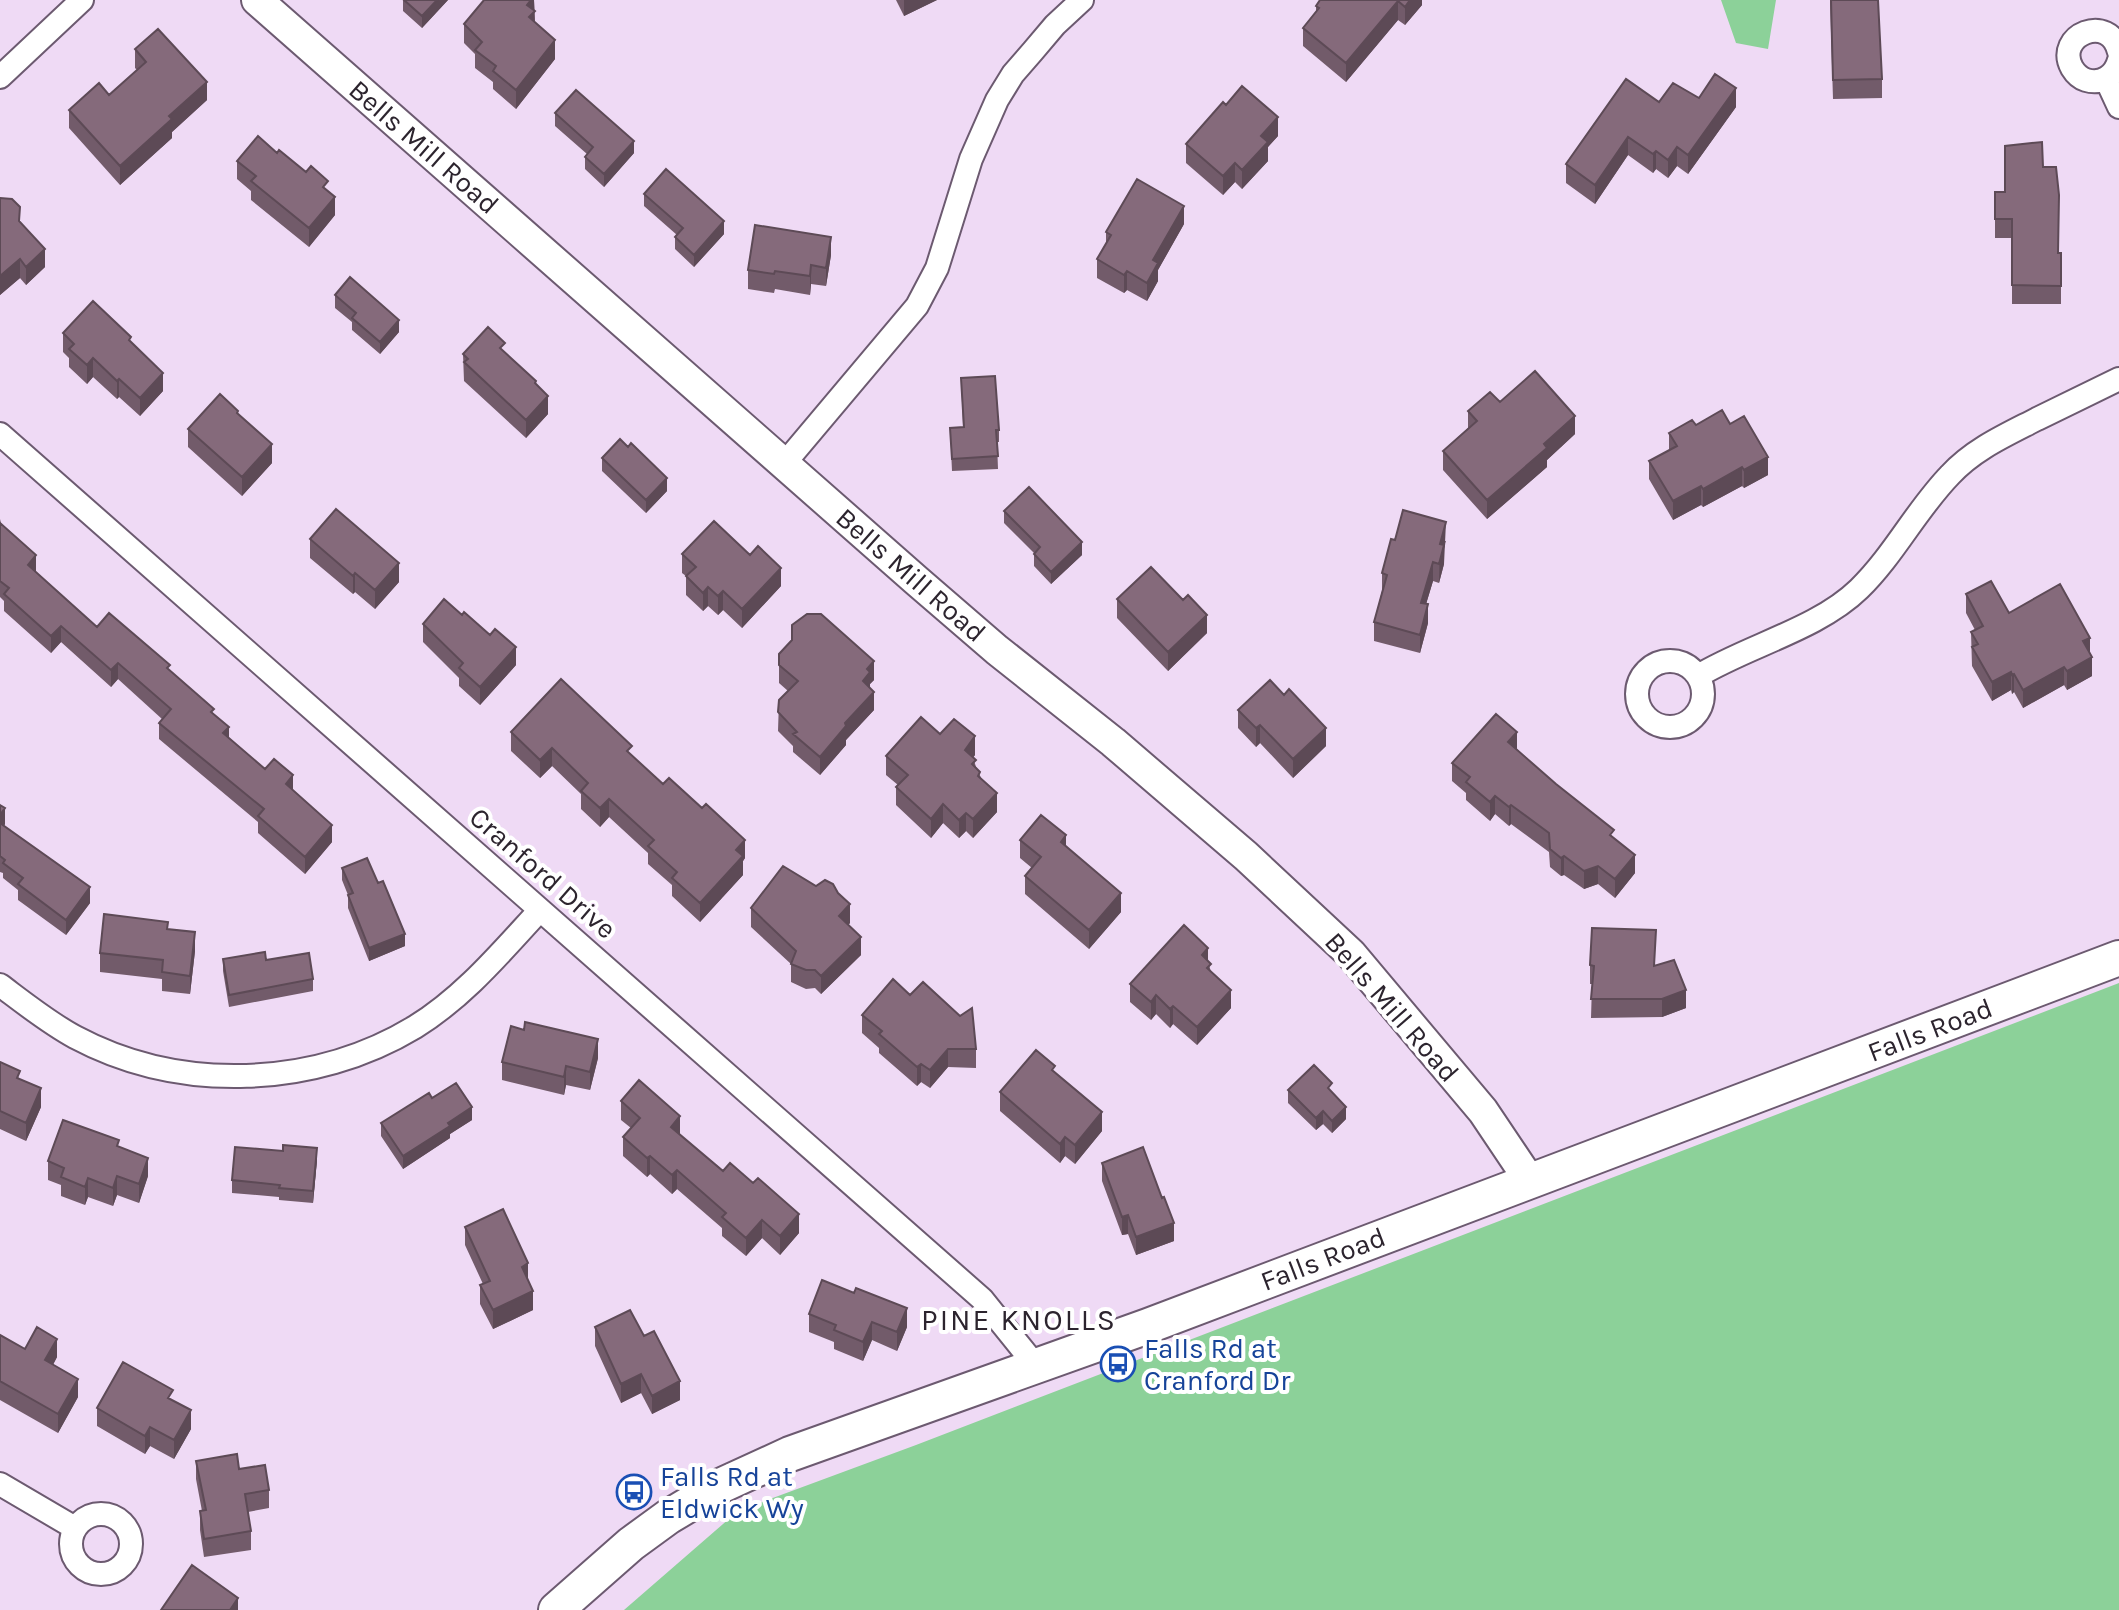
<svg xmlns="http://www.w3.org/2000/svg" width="2119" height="1610" font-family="Karla,sans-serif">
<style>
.green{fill:#8cd199}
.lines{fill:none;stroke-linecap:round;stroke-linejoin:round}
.street-casing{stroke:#6c5a70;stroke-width:26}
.secondary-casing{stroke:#6c5a70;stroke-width:34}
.primary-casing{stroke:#6c5a70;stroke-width:38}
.street{stroke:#fff;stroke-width:22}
.secondary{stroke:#fff;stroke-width:30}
.primary{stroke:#fff;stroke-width:34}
.wall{fill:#725b6a}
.shaded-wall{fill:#5d4a56}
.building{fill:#856a7b;stroke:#5d4a56;stroke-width:2}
.labels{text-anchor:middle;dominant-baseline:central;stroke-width:8;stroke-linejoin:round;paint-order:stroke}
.street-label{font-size:28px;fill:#2c242e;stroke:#fff}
.transit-label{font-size:28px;fill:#164399;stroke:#fff;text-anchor:start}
.neighbourhood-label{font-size:30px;letter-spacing:2px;fill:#2c242e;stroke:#fff}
</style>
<rect width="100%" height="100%" fill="#efdaf5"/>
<path class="green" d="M1721,0H1776L1768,49L1736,43Z
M2119,983V1610H624L738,1511L916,1445Z"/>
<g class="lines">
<g class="street-casing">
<path id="street" d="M2119,52C2110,12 2054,35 2072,68C2075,73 2080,78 2086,80C2102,85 2115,75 2119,60
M0,77L82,0
M2106,79L2119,107
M0,434L982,1299L1036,1366
M784,464L917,306L937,268L971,159L997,100L1013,74L1033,51L1055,25L1082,0
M1637 694a33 33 0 1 1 66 0a33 33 0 1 1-66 0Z
M1698,676C1747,646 1818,629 1859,589C1894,555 1916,510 1950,475C1974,449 2006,435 2037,419C2064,406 2092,392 2119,379
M0,985C24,1003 49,1023 75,1037C180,1093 314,1088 415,1027C464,997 502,951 540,910
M0,1484L75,1528
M71 1544a30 30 0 1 1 60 0a30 30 0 1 1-60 0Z"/>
</g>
<g class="secondary-casing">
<path id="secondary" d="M257,0L917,581L997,650L1113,742L1246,856L1351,954L1483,1111L1530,1181"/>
</g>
<g class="primary-casing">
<path id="primary" d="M556,1610L631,1544L668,1517L718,1487L790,1454L1148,1326L2119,958"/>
</g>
<use href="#street" class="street"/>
<use href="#secondary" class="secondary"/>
<use href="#primary" class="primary"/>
</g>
<path class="wall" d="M403,0H448L422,28L403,11Z
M534,0L535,22L555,59L516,109L493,89V82L475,68V54L464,43V24Z
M896,0H937L904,16Z
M1422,0V5L1405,25L1398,20L1346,82L1303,46V28L1316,12V6Z
M1830,0L1882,79V98L1833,99Z
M135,49L207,100L172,132V138L120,185L69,128V110L109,95L137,70L135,68Z
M1699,98L1736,107L1688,174L1677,166L1668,178L1656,169L1653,173L1628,155L1595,204L1566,183V164L1659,102Z
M555,113L634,153L604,187L585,169V157L587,154L555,126Z
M1278,136L1268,147V161L1242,189L1235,182L1223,195L1186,163V144Z
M277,153L328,191L335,215L309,247L251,200V191L237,179V161Z
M2043,167L2058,253H2061V304H2012V238H1995V192H2005Z
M644,194L724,234L694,267L675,249V237L677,235L644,206Z
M0,198L20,223L45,267L26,285L20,278L0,295Z
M1184,224L1158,270V281L1147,301L1127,290L1124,293L1097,278V259L1106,244V232Z
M831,255L826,286L811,284L810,295L775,289L774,293L748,289V270Z
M335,295L399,332L380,354L352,330V322L335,308Z
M63,333L131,342L163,391L140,416L119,397L117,399L93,377L87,384L69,367V358L63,352Z
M505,353L536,384L548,414L526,438L464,381L463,354Z
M961,378L999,430V442H997L998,469L952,471L950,428L963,427Z
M1500,402L1575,434L1547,460V467L1487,519L1443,470V451L1468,428V411Z
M238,414L272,463L242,496L188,447V429Z
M1730,424L1768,475L1744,488L1742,486L1703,507L1701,505L1673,520L1649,479V461L1669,450V433Z
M628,447L667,491L646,513L602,471V458Z
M1004,511L1082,555L1051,584L1034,566V553L1004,523Z
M0,519L1,523L36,572L97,627L170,671L214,714L229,738L265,769L293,791L332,842L305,874L258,833V822L159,739V723L162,719L118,679L111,687L61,642L51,653L4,611V601L0,597Z
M310,539L399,582L375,609L355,592L353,594L310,558Z
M1395,540L1446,541L1444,548V564L1439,583L1433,581L1426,604L1428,623L1420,653L1374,641V622L1382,591V573Z
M682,554L781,586L742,628L723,610L718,615L708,606L703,611L686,595V576L682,573Z
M1966,594L2009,613L2090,653L2092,676L2067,690L2064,685L2023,708L2014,692L2012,694L2011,690L1992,701L1972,666L1971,632L1975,630L1966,613Z
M1117,599L1183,600L1207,633L1168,671L1117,618Z
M423,624L516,665L480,705L459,686V678L423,642Z
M792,625L874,680L870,684V688L874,710L846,740V745L820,775L793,752V746L778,731L779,700L788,691L779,683V654L792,641Z
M1238,710L1326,746L1293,778L1260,743L1256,747L1238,728Z
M511,732L632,756L745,858L743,861V875L700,922L672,896V885L648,864V853L609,817L600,827L581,809V794L552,766L540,778L511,751Z
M940,734L975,755L973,757L976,767L997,812L973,838L966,831L959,838L943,823L931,838L896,805V787L898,785L886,775V756Z
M1517,749L1614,838L1635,873L1615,898L1598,884L1584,889L1564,875L1561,876L1550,867L1549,852L1511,824L1509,826L1495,814L1490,821L1466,800V793L1452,781V763Z
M0,805L5,824L4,826L90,903L66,935L18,900V890L3,878V873L0,872Z
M1020,840L1066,846L1121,912L1089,949L1025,894V876L1032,868L1020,858Z
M342,868L405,946L369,961L348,908V895L342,880Z
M751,908L850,923L848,925L861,955L821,994L815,988L806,989L791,982V964L751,927Z
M168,929L195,951L190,994L162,991V979L100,972V953Z
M223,959L266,960L313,979V991L229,1007L223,971Z
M1208,961L1211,972L1231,1008L1197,1045L1173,1024L1170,1028L1156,1014L1151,1020L1130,1002V984Z
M1590,965L1655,966L1686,1008L1662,1017L1591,1018L1592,984H1590Z
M910,995L976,1049V1068L948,1067L930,1088L921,1082L917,1086L879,1053V1048L862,1033V1015Z
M598,1058L590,1090L566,1085L564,1095L502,1080V1062Z
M0,1062L20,1079L41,1107L26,1141L0,1129Z
M1055,1073L1102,1131L1075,1164L1065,1156L1060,1163L1000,1111V1092Z
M1288,1090L1332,1092L1346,1119L1332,1133L1323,1124L1316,1130L1288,1103Z
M432,1098L472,1120L450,1134V1138L403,1169L381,1136V1123Z
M621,1101L680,1135L799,1233L780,1255L762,1238L746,1256L722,1236V1228L677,1189L672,1194L650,1174L647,1177L623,1156V1137L631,1128L621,1120Z
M119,1147L148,1176L139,1203L117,1195L113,1206L88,1197L85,1205L61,1196V1185L48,1180V1161Z
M317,1160L313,1203L279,1200V1197L232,1193V1180Z
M1102,1163L1174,1241L1136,1255L1128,1234L1122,1235L1102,1181Z
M465,1227L528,1281L533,1310L493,1329L480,1304V1285L483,1284L465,1245Z
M854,1293L907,1327L897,1351L872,1340L863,1361L834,1349V1342L809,1332V1314Z
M595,1327L644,1336L680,1400L652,1414L641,1393L621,1403L595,1346Z
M0,1335L25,1349L57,1357L53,1365L78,1397L58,1433L0,1400Z
M173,1400L191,1429L174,1459L150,1446L145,1454L97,1426V1408Z
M196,1461L239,1469L269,1490V1508L248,1512L251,1531V1550L204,1557L200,1530V1511H202L196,1479Z"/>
<path class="shaded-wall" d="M437,0H448L422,28V16Z
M531,0H534L535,29L529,36L527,5Z
M904,0H937L904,16Z
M1410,0H1422V5L1405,25V7Z
M1398,1V20L1346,82V63Z
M555,40V59L516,109V90Z
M207,82V100L172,132V138L120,185V166L169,116Z
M1736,88V107L1688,174V155Z
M1278,117V136L1268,147V161L1242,189V170L1261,136Z
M1628,137V155L1595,204V185Z
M634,141V153L604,187V174Z
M1677,147V166L1668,178V160Z
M1656,151V169L1653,173V154Z
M1235,163V182L1223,195V176Z
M335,197V215L309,247V228Z
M1184,206V224L1158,270V281L1147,301V283L1153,260Z
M724,221V234L694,267V255Z
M831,237V255L826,286V268Z
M45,249V267L26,285V267Z
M20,259V278L0,295V276Z
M811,265V284L810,295V276Z
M1127,271V290L1124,293V275Z
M399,320V332L380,354V342Z
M93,358V377L87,384V365Z
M163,373V391L140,416V398Z
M119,379V397L117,399V381Z
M548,396V414L526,438V420Z
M1575,416V434L1547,460V467L1487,519V500L1544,444Z
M272,444V463L242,496V477Z
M1768,457V475L1744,488V470Z
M1742,467V486L1703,507V489Z
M667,478V491L646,513V500Z
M1701,486V505L1673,520V501Z
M1446,522L1444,564L1439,583L1440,544Z
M1082,542V555L1051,584V572Z
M36,555V572L28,565Z
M1433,562V581L1421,621V603Z
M399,563V582L375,609V590Z
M781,568V586L742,628V609Z
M355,573V592L353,594V576Z
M708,587V606L703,611V593Z
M723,591V610L718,615V596Z
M1428,604V623L1420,653V635Z
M1207,615V633L1168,671V652Z
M61,626V642L51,653V636Z
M2090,638V656L2083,641Z
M516,647V665L480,705V687Z
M2092,657V676L2067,690V671Z
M874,661V680L870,684V691L863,681L867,669Z
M118,663V679L111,687V670Z
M2064,667V685L2023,708V690Z
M2011,672V690L1992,701V682Z
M2014,674V692L2012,694V675Z
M874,692V710L846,740V745L820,775V757L845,723Z
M1260,725V743L1256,747V728Z
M229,727V744L223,733Z
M1326,728V746L1293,778V759Z
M1517,732V751L1508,742Z
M975,736V755L965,769V750Z
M552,748V766L540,778V760Z
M293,775V792L286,784Z
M997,793V812L973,838V819Z
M1495,796V814L1490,821V802Z
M609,799V817L600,827V808Z
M943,804V823L931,838V819Z
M1511,805V824L1509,826V807Z
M5,808V824L0,831V815Z
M966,813V831L959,838V820Z
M332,825V842L305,874V857Z
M1066,835V854L1061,842Z
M745,840V858L743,861V875L700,922V903L736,850Z
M1635,855V873L1615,898V879Z
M1564,856V875L1561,876V858Z
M1598,866V884L1584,889V871Z
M90,887V903L66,935V920Z
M1121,893V912L1089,949V930Z
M850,904V923L839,934V916Z
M195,932V951L190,994V976Z
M405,934V946L369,961V948Z
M861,937V955L821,994V976Z
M1208,948V966L1202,955Z
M1231,990V1008L1197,1045V1027Z
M1686,990V1008L1662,1017V999Z
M1156,995V1014L1151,1020V1002Z
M1173,1006V1024L1170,1028V1009Z
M598,1039V1058L590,1090V1072Z
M948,1049V1067L930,1088V1070Z
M921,1064V1082L917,1086V1067Z
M566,1066V1085L564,1095V1077Z
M41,1088V1107L26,1141V1123Z
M472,1107V1120L450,1134V1138L403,1169V1156L448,1123Z
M1346,1107V1119L1332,1133V1121Z
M1323,1111V1124L1316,1130V1118Z
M1102,1112V1131L1075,1164V1145Z
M680,1116V1135L671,1127Z
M1065,1137V1156L1060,1163V1144Z
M317,1148V1160L313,1203V1191Z
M650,1156V1174L647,1177V1158Z
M148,1158V1176L139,1203V1184Z
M677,1170V1189L672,1194V1175Z
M117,1176V1195L113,1206V1188Z
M88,1178V1197L85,1205V1187Z
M799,1214V1233L780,1255V1236Z
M1128,1215V1234L1122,1235V1217Z
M762,1220V1238L746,1256V1238Z
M1174,1223V1241L1136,1255V1237Z
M528,1263V1282L522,1267Z
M533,1291V1310L493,1329V1310Z
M907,1308V1327L897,1351V1332Z
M872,1322V1340L863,1361V1342Z
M57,1339V1357L45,1379V1360Z
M641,1374V1393L621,1403V1384Z
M78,1379V1397L58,1433V1414Z
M680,1381V1400L652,1414V1396Z
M191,1410V1429L174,1459V1440Z
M150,1427V1446L145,1454V1436Z
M238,1598V1610H230Z"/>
<path class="building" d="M404,0H437L422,16Z
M484,0H531L527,5L535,11L529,17L555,40L516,90L493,71L496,66L475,50L482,42L464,24Z
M1320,0H1410L1405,7L1398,1L1346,63L1303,28L1319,8L1316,6Z
M1831,0H1878L1882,79L1833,80Z
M158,29L207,82L169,116L172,119L120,166L69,110L99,83L109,95L146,62L135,49Z
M1715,74L1736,88L1688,155L1677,147L1668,160L1656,151L1653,154L1628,137L1595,185L1566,164L1626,79L1659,102L1673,83L1699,98Z
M1242,86L1278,117L1261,136L1268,142L1242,170L1235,163L1223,176L1186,144L1223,102L1226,105Z
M576,90L634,141L604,174L585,157L593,147L555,113Z
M258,136L277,153L279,150L306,172L311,166L328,181L323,187L335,197L309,228L251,181L256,176L237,161Z
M2042,142L2043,167H2056L2059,195L2058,253H2061V286L2012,285V219H1995V192H2005V146Z
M666,169L724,221L694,255L675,237L683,228L644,194Z
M1137,179L1184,206L1153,260L1158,263L1147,283L1127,271L1124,275L1097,259L1111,235L1106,232Z
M0,198L12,199L20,207L19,221L45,249L26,267L20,259L0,276Z
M755,225L831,237L826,268L811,265L810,276L775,271L774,274L748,270Z
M350,277L399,320L380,342L352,318L356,313L335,295Z
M93,301L131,337L129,340L163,373L140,398L119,379L117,381L93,358L87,365L69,349L74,344L63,333Z
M488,327L505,343L500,348L536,381L535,383L548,396L526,420L464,362L468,359L463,354Z
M1535,371L1575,416L1544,444L1547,448L1487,500L1443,451L1477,421L1468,411L1490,392L1500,402Z
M995,376L999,430H996L998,456L952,459L950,428L964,427L961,378Z
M220,394L238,411L237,413L272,444L242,477L188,429Z
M1722,410L1730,424L1744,416L1768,457L1744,470L1742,467L1703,489L1701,486L1673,501L1649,461L1677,446L1669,433L1692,420L1696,425Z
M620,439L628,447L631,443L667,478L646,500L602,458Z
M1029,487L1082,542L1051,572L1034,554L1040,547L1004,511Z
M336,509L399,563L375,590L355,573L353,576L310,539Z
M1403,510L1446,522L1440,544L1444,545L1439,564L1433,562L1421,603L1428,604L1420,635L1374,622L1387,575L1382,573L1391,539L1395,540Z
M714,521L750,555L758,546L781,568L742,609L723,591L718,596L708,587L703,593L686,576L696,567L682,554Z
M0,523L36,555L28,565L97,627L109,613L170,665L167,668L214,709L211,712L229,727L223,733L265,769L274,759L293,775L286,784L332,825L305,857L258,816L264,809L159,723L171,709L118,663L111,670L61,626L51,636L4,594L9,588L0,581Z
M1151,567L1183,600L1188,595L1207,615L1168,652L1117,599Z
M1991,581L2009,613L2060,584L2090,638L2083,641L2092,657L2067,671L2064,667L2023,690L2014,674L2012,675L2011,672L1992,682L1972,647L1978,644L1971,632L1983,626L1966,594Z
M444,599L462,615L464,612L490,635L495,629L516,647L480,687L459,668L463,663L423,624Z
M807,614H821L874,661L867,669L870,672L863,681L874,692L845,723L846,726L820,757L793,734L797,732L778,712L779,700L798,681L779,665V654L792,640V625Z
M561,679L632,746L627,751L663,784L669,778L702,808L706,804L745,840L736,850L743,856L700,903L672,878L677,872L648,846L654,840L609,799L600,808L581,791L588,783L552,748L540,760L511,732Z
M1270,680L1284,695L1289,689L1326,728L1293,759L1260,725L1256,728L1238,710Z
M1496,714L1517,732L1508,742L1556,784L1614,830L1610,835L1635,855L1615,879L1598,866L1584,871L1564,856L1561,858L1550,849L1549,833L1511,805L1509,807L1495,796L1490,802L1466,782L1470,777L1452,763Z
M921,717L940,734L954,719L975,736L965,750L976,760L972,764L980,772L978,776L997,793L973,819L966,813L959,820L943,804L931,819L896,787L908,775L886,756Z
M0,805L5,808L0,815Z
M1041,815L1066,835L1061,842L1121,893L1089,930L1025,876L1041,857L1020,840Z
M0,823L90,887L66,920L18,884L23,878L3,863L5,860L0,856Z
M367,858L378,883L383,881L405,934L369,948L348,895L353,893L342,868Z
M783,866L816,886L825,880L833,884L838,893L850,904L839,916L861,937L821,976L815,970H806L791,964L796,951L751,908Z
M104,914L168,922L167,929L195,932L190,976L162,972L163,960L100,953Z
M1184,925L1208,948L1202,955L1211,964L1207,968L1231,990L1197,1027L1173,1006L1170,1009L1156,995L1151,1002L1130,984Z
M1592,928L1656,930L1654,966L1674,960L1686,990L1662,999H1591L1594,966L1590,965Z
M265,952L266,960L309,953L313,979L229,995L223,959Z
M893,979L910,995L923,982L960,1016L972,1008L976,1049H948L930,1070L921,1064L917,1067L879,1034L882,1031L862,1015Z
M525,1022L598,1039L590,1072L566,1066L564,1077L502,1062L511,1026L524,1030Z
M1036,1050L1055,1066L1052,1070L1102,1112L1075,1145L1065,1137L1060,1144L1000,1092Z
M0,1062L20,1071L17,1078L41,1088L26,1123L0,1111Z
M1314,1065L1332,1083L1328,1088L1346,1107L1332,1121L1323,1111L1316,1118L1288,1090Z
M639,1080L680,1116L671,1127L723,1171L730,1163L753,1183L758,1178L799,1214L780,1236L762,1220L746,1238L722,1217L726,1213L677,1170L672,1175L650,1156L647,1158L623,1137L640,1118L621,1101Z
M456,1083L472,1107L448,1123L450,1126L403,1156L381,1123L429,1093L432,1098Z
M63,1120L119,1140L117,1146L148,1158L139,1184L117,1176L113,1188L88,1178L85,1187L61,1177L64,1168L48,1161Z
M283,1145L317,1148L313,1191L279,1188L280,1185L232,1180L235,1147L283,1151Z
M1143,1147L1162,1198L1164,1197L1174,1223L1136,1237L1128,1215L1122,1217L1102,1163Z
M503,1209L528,1263L522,1267L533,1291L493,1310L480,1285L490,1281L465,1227Z
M822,1280L854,1293L856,1288L907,1308L897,1332L872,1322L863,1342L834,1330L836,1325L809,1314Z
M630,1310L644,1336L654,1331L680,1381L652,1396L641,1374L621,1384L595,1327Z
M37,1327L57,1339L45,1360L78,1379L58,1414L0,1381V1335L25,1349Z
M123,1362L173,1390L168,1398L191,1410L174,1440L150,1427L145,1436L97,1408Z
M237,1454L239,1469L265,1465L269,1490L245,1494L251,1531L204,1539L200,1511L206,1510L196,1461Z
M192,1565L238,1598L230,1610H161Z"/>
<defs>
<g id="bus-ring" transform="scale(1.8)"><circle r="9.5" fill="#fff" stroke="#1a4fb4" stroke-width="1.5"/><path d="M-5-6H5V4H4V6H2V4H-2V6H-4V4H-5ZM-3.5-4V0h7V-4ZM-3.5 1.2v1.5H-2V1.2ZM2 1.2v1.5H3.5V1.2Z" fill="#1a4fb4"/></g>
</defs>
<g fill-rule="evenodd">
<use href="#bus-ring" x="1118" y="1364"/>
<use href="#bus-ring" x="634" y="1492"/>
</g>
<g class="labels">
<g class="street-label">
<text transform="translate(424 147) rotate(41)">Bells Mill Road</text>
<text transform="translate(911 575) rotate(41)">Bells Mill Road</text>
<text transform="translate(543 873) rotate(41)">Cranford Drive</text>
<text transform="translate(1392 1007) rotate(49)">Bells Mill Road</text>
<text transform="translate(1930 1030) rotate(-21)">Falls Road</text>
<text transform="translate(1323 1259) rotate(-21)">Falls Road</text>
</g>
<g class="transit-label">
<text x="1144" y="1348">Falls Rd at<tspan x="1144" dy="32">Cranford Dr</tspan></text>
<text x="660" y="1476">Falls Rd at<tspan x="660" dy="32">Eldwick Wy</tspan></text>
</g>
<g class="neighbourhood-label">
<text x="1019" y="1320">PINE KNOLLS</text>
</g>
</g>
</svg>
